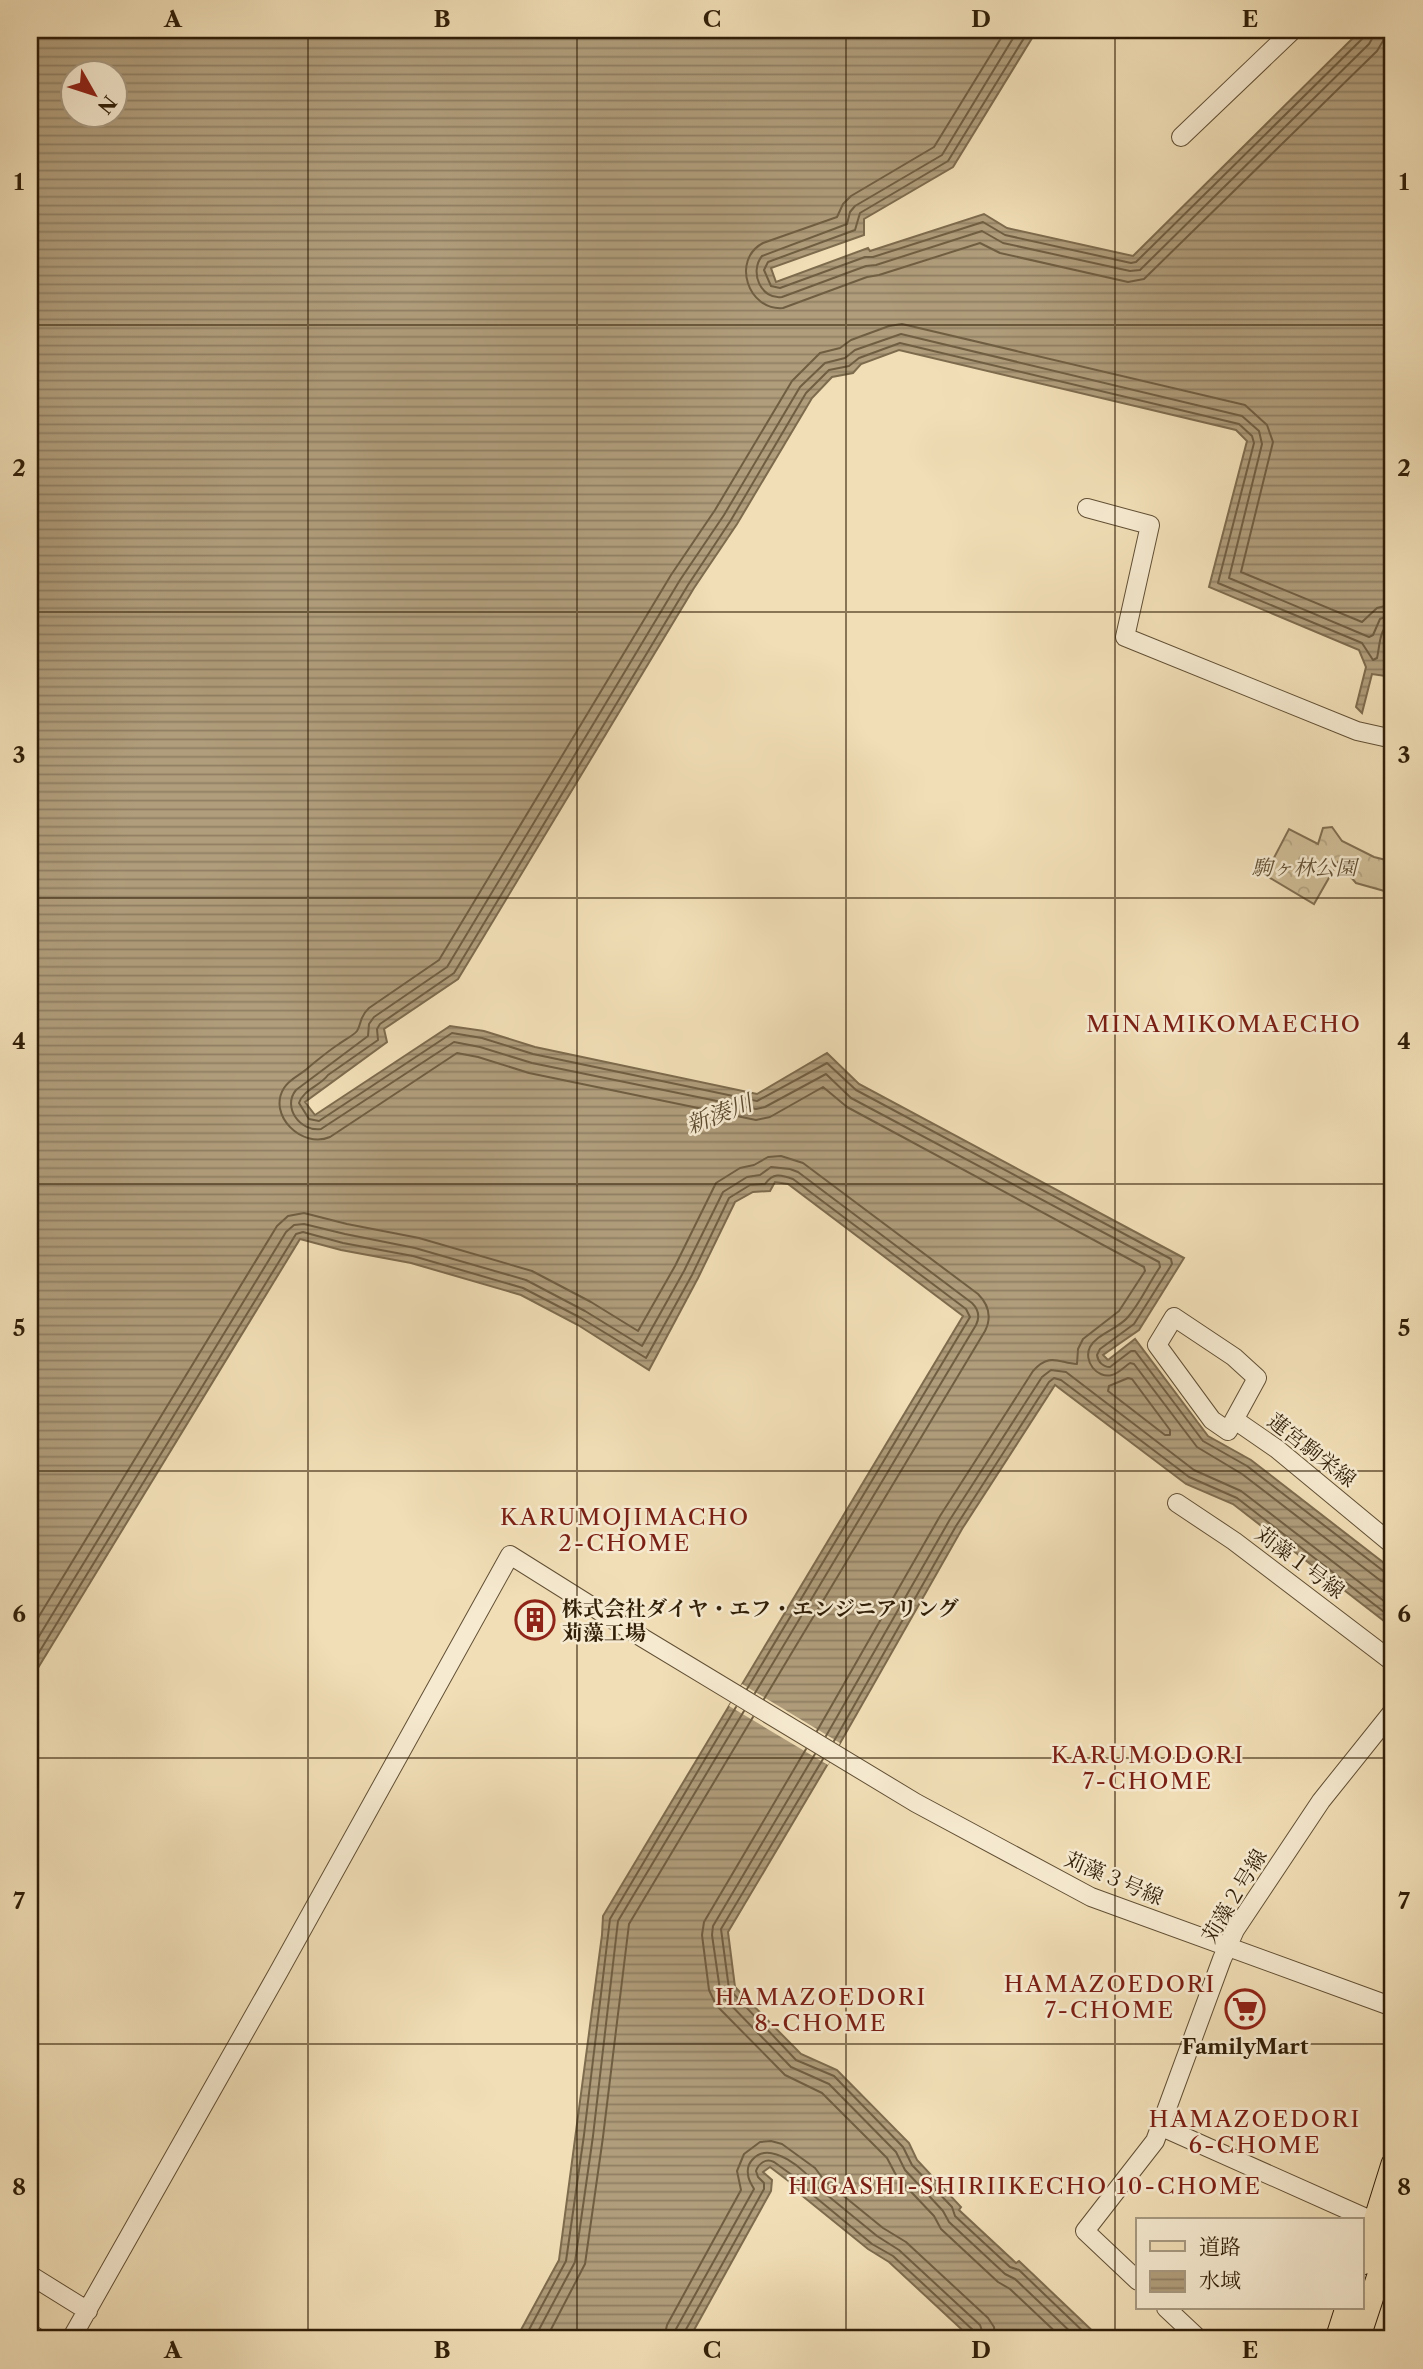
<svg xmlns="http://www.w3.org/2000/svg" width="1423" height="2369" font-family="'Libre Caslon Text','Noto Serif JP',serif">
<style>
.park{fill:url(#park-crowns);stroke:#806e50;stroke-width:2}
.water{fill:url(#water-rules);stroke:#7d6b4d;stroke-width:2;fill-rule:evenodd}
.pier{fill:#f1deb6}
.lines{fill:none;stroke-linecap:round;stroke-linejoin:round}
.shore{stroke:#705e42;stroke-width:2}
.minor-casing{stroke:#614f34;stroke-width:20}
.major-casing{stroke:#311f08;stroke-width:25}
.minor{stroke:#f6ead0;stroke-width:18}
.major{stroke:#f1deb6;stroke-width:23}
.grid{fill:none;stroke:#311f08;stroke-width:2;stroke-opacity:0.55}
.labels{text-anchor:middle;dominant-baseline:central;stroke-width:5;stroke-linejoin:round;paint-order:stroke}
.park-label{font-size:21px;font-style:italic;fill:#614f33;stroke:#f6ead0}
.street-label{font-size:21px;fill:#311f08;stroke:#f6ead0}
.poi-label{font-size:21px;font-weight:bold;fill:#311f08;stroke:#f6ead0;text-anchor:start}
.neighbourhood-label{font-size:23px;letter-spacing:2px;fill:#7a1f14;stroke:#f6ead0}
.water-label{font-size:23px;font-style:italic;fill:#5d4b30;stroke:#f6ead0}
.neatline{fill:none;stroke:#311f08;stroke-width:2.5}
.grid-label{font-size:23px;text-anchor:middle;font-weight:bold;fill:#311f08}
</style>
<defs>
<pattern id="park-crowns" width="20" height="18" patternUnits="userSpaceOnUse" patternTransform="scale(1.75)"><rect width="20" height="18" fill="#d0be98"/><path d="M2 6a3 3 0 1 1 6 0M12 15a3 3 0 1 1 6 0" fill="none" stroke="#b3a382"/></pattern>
<pattern id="water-rules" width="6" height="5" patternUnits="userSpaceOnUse" patternTransform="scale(1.75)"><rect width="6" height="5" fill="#b09d7b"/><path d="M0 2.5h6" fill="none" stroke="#907f63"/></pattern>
</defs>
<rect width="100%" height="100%" fill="#f1deb6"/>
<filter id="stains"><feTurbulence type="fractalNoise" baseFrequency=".00286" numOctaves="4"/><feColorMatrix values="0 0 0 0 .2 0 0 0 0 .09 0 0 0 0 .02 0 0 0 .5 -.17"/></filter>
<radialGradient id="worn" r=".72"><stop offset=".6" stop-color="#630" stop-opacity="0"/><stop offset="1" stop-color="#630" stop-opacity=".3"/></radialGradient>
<path class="park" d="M1393,824V880L1388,892L1356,883L1338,862L1314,904L1265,875L1289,829L1318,844L1323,828L1332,827L1342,841L1374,857L1386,860Z"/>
<path class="water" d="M30,30H1037L953,167L864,219V235L771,268L776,282L868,248L870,251L984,214L1007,228L1133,256L1361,30H1393V615L1384,661L1389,669H1393V677L1372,674L1362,713L1356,707L1366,667L1359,650L1209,587L1247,441L1236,430L899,350L861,364L853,373L832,377L812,398L737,524L694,588L458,979L384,1029L387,1042L305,1102L315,1115L450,1026L484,1031L535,1047L757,1094L827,1053L859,1084L1184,1258L1139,1330L1103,1355L1108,1360L1135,1339L1208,1436L1251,1460L1393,1570V1628L1233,1504L1186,1484L1055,1385L962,1529L839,1745L728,1932L735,1987L801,2054L837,2070L909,2143L917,2160L961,2207L959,2210L1016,2263L1019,2261L1101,2339H972L889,2262L868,2249L800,2194L799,2189L770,2167L763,2172L772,2180L771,2191L689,2339H516L559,2260L602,1935L603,1916L963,1316L788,1184L775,1182L770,1191L753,1192L735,1202L698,1278L649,1370L578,1325L521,1295L411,1263L341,1250L300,1239L30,1681ZM74,74H116V116H74Z"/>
<path class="pier" d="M742,1684L840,1743L828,1765L729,1706Z"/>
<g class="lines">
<path class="shore" d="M1006,30L934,147L851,196L843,204L837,217L763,243C731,260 748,311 783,308L867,277L879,275L980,243L1000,253L1128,282L1144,279L1377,51L1383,41L1385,30
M1018,30L942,155L855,206L850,212L847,224L762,256C749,272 761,300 782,297L866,266L876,265L982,231L1003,243L1130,271L1140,270L1369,44L1373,37L1374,30
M1029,30L948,161L860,213L855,230L768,262L764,270L771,286L780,288L865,257H873L983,222L1005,235L1131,263L1136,262L1363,38L1366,30
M1393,614L1380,619L1373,635L1369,637L1229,578L1262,444L1259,431L1242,416L901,334L855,350L845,358L825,363L800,387L724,515L680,580L447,967L374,1017L369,1024L368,1036L296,1090C282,1107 300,1132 321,1129L454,1042L480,1047L532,1063L756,1109L765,1107L826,1074L851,1098L1159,1262L1160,1267C1149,1283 1140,1303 1128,1317C1118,1329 1097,1334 1090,1347C1083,1361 1097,1379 1112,1375C1119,1373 1124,1367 1130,1363L1134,1364L1197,1447L1242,1474L1381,1581L1393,1584
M1393,623C1379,625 1380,646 1377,658L1373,660L1362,643L1218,583L1254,443L1252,436L1239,424L900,343L859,358L849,366L829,370L806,393L731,520L688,585L454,973L380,1024L377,1029L378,1040L328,1075C320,1086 303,1090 299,1103L309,1119L319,1121L452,1033L482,1038L533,1054L757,1101L827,1063L856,1090L1171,1259L1172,1264L1134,1324L1100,1349L1097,1355C1098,1362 1103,1367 1110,1367L1131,1351H1135L1203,1441L1247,1466L1386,1573L1393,1575
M1128,1378L1132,1379L1170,1430V1435H1165L1108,1391L1109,1386Z
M30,1631L277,1226L288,1216L304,1213L347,1224L419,1238L532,1271L591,1302L638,1331L675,1266L716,1183L740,1168L754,1165L768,1157L781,1156L803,1163L978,1294C989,1305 992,1317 985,1331L764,1699
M30,1651L286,1232L294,1225L304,1224L345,1234L415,1248L526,1280L585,1311L642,1346L684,1271L723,1192L747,1177L760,1175L771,1167L790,1169L798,1172L972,1303C979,1310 980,1317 976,1325L755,1693
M30,1667L296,1234L303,1232L343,1243L413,1256L523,1288L581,1318L646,1358L692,1275L729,1198L750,1185L765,1184C773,1173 780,1174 793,1179L966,1309L970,1317L747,1689
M817,1731L940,1516L1033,1371C1050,1352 1059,1363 1077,1364L1078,1349L1083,1339L1119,1311L1145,1271L1144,1267L847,1107L823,1087L770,1117L756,1120L529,1073L478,1057L457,1053L330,1137C302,1149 267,1115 284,1088C290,1078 301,1075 309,1067C319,1059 328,1051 339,1044C344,1040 353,1036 357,1031C362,1023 359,1017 369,1008L439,960L671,575L715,510L792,381L820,353L840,348L851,340L889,326L902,324L1245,405L1267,425L1273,442L1241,572L1362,622L1377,608L1393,604
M826,1736L949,1521L1042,1377L1051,1370L1066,1372L1194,1470L1241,1491L1393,1608
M834,1741L956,1526L1049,1382L1054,1378L1061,1380L1189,1477L1237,1498L1393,1619
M806,1749L704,1922L702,1935L709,1990L716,2005L785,2075L822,2093L887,2158L897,2177L934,2216L941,2229L998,2282L1010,2289L1063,2339
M815,1754L713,1926L712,1935L720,1990L724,1998L791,2067L829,2084L896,2152L905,2170L943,2211L949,2222L1005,2274L1015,2279L1078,2339
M823,1759L721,1929L729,1989L796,2060L834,2076L903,2147L912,2165L952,2207L955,2216L1010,2267L1019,2270L1091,2339
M524,2339L566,2261L584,2135L610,1919L736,1707
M534,2339L575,2262L593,2136L618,1921L744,1711
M546,2339L585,2264L603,2137L629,1924L753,1717
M664,2339L667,2325L741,2190L737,2171L744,2154L760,2142L771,2141L782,2144L815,2168L824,2180L883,2228L906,2242L988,2318L994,2327L995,2339
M674,2339L676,2329L754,2189C752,2185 748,2180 748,2174C747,2168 749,2163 753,2159C770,2140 807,2170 816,2186L877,2236L899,2250L980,2325L985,2339
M683,2339L684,2333L764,2189V2183L758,2177L756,2171C759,2163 766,2158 774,2162L803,2183L808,2191L872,2244L893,2256L974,2331L976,2339"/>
<g class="minor-casing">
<path id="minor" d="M1181,137L1293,30
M1087,508L1150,525L1125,637L1357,731L1393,739
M1174,1317L1234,1357L1257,1378L1228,1431L1212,1420L1157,1345Z
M1235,1420L1277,1449L1393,1545
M1177,1503L1234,1541L1393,1662
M1162,2127L1375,2222
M30,2275L88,2311
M1138,2281L1085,2231L1155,2141L1222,1959L1235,1930L1321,1801L1393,1711
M1393,2305V2309
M1166,2308L1199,2339
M30,2333L39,2339
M71,2339L278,1973L510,1555L628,1629L916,1803L1091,1897L1393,2007"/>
</g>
<g class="major-casing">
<path id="major" d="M1362,2263L1393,2164
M1337,2339L1347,2308
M1358,2339L1393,2233"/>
</g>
<use href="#minor" class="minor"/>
<use href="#major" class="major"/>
</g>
<path class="grid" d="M308,30V2339M577,30V2339M846,30V2339M1115,30V2339M30,325H1393M30,612H1393M30,898H1393M30,1184H1393M30,1471H1393M30,1758H1393M30,2044H1393"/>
<defs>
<g id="building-ring" transform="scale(2.0125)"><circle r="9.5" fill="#f6ead0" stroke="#8f2418" stroke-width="1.5"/><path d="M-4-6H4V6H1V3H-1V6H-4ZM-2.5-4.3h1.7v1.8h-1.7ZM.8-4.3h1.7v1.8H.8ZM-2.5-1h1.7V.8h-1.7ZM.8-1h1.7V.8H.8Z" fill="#8f2418"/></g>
<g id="supermarket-ring" transform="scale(2.0125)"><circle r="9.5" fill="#f6ead0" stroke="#8f2418" stroke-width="1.5"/><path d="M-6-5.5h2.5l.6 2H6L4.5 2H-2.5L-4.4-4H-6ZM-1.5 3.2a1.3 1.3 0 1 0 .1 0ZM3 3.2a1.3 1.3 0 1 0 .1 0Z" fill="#8f2418"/></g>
</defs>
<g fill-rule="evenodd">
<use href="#building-ring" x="535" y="1620"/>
<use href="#supermarket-ring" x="1245" y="2009"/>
</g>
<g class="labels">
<g class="park-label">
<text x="1304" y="867">駒ヶ林公園</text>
</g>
<g class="street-label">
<text transform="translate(1312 1450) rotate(38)">蓮宮駒栄線</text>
<text transform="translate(1300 1562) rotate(37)">苅藻１号線</text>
<text transform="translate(1114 1878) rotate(23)">苅藻３号線</text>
<text transform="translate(1234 1896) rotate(-59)">苅藻２号線</text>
</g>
<g class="poi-label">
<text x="562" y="1608">株式会社ダイヤ・エフ・エンジニアリング<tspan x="562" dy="24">苅藻工場</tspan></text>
<text x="1245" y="2046" text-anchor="middle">FamilyMart</text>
</g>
<g class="neighbourhood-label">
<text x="1224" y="1024">MINAMIKOMAECHO</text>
<text x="625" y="1517">KARUMOJIMACHO<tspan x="625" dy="26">2-CHOME</tspan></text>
<text x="1148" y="1755">KARUMODORI<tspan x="1148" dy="26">7-CHOME</tspan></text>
<text x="1110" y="1984">HAMAZOEDORI<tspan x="1110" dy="26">7-CHOME</tspan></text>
<text x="821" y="1997">HAMAZOEDORI<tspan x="821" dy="26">8-CHOME</tspan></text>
<text x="1255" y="2119">HAMAZOEDORI<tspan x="1255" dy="26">6-CHOME</tspan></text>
<text x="1025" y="2186">HIGASHI-SHIRIIKECHO 10-CHOME</text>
</g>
<g class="water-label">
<text transform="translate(719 1114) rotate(-21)">新湊川</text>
</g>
</g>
<rect width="1423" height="2369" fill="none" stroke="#f1deb6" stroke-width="77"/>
<rect x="1136" y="2218" width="228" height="91" fill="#f6ead0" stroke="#a79980" stroke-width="2"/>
<rect x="1150" y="2241" width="35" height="10" fill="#f1deb6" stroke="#a79980" stroke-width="2"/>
<text x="1199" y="2254" font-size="21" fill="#311f08">道路</text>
<rect x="1150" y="2271" width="35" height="21" fill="url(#water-rules)" stroke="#a79980" stroke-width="2"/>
<text x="1199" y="2288" font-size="21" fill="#311f08">水域</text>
<g transform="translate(94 94) rotate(129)"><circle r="33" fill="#f6ead0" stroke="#a79980" stroke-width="2"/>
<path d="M0-5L12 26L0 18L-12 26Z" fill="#8f2418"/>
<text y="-10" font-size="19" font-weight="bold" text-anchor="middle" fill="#311f08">N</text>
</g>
<rect x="38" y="38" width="1346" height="2292" class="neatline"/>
<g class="grid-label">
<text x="173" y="27">A</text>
<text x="442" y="27">B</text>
<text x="712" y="27">C</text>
<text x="981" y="27">D</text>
<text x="1250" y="27">E</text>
<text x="19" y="190">1</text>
<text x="1404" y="190">1</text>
<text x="19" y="476">2</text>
<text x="1404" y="476">2</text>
<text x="19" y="763">3</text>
<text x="1404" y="763">3</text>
<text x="19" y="1049">4</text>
<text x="1404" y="1049">4</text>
<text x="19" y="1336">5</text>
<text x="1404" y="1336">5</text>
<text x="19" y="1622">6</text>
<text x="1404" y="1622">6</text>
<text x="19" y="1909">7</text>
<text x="1404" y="1909">7</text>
<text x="19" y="2195">8</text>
<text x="1404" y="2195">8</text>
<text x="173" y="2358">A</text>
<text x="442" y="2358">B</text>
<text x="712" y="2358">C</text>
<text x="981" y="2358">D</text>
<text x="1250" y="2358">E</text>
</g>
<rect width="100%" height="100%" filter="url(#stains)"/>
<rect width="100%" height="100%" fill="url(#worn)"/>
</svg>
